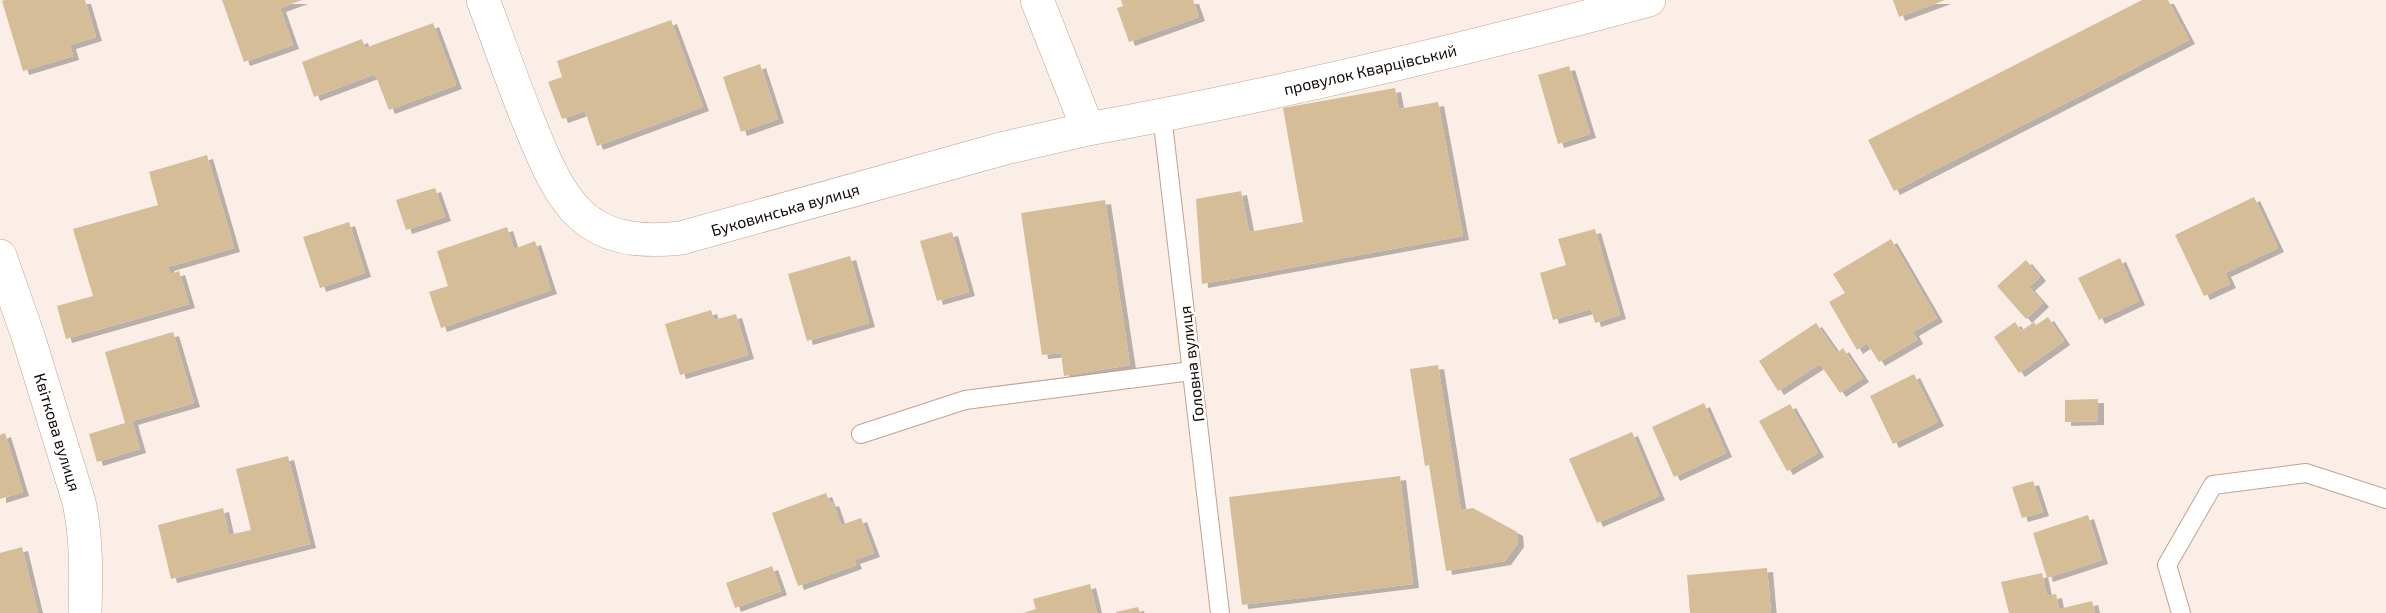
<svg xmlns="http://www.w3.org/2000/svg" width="2386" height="613" font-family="'Exo 2',sans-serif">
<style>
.building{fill:#d5bd98;filter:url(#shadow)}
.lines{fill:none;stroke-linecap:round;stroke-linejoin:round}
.lane-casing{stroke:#c1a38f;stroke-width:20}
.street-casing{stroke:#c1a38f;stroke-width:34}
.lane{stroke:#fff;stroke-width:18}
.street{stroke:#fff;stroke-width:33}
.labels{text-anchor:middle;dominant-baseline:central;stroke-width:5;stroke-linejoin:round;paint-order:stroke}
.street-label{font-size:16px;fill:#140a04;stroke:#fff}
</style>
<defs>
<filter id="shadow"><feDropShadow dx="6" dy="4" stdDeviation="0" flood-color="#0004"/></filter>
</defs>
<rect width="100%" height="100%" fill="#fbeee6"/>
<path class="building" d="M5,0H85L96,37L70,45L73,56L23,71L2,1Z
M222,0H302L280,8L293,45L244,62Z
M1121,0H1193L1199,17L1129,42L1117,8L1123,6Z
M1893,0H1945L1899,17Z
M2142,0H2168L2189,40L1894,191L1868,140Z
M671,20L703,107L597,146L585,111L562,119L548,82L562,77L557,61Z
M433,23L456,85L389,110L375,74L314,97L302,62L362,39L365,48Z
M760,64L778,119L741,132L723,77Z
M1569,66L1590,134L1558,144L1538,75Z
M1395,88L1399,109L1438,102L1463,236L1202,284L1196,199L1241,191L1249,232L1303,222L1283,108Z
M207,155L234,248L168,267L170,274L179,271L189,304L66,339L57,306L93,296L73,229L158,205L149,172Z
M435,188L445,217L406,230L396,200Z
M2254,197L2278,248L2225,273L2230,284L2204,296L2175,235Z
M1105,200L1130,365L1064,376L1061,353L1042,355L1021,213Z
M349,222L365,273L320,288L303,237Z
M507,227L514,249L535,241L551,290L441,328L429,292L448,286L437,251Z
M1595,229L1620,315L1595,323L1591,309L1553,320L1540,273L1566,265L1558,239Z
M952,232L969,292L937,301L920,241Z
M1891,239L1937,318L1913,332L1917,340L1879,362L1867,343L1857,350L1829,302L1845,293L1833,274Z
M850,256L869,323L807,341L788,274Z
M2120,258L2139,301L2099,320L2078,278Z
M2026,260L2040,277L2029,287L2043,303L2026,319L1997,286Z
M711,310L714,320L736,314L748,355L680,375L665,324Z
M2048,317L2064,341L2019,373L1994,337L2015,322L2021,331L2034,322L2036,325Z
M1816,323L1837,353L1843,348L1863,378L1840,393L1820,364L1778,391L1759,361Z
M173,332L194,403L132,421L140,449L97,462L89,434L125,423L105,352Z
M1438,365L1461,510L1473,508L1517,532L1518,543L1505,561L1446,571L1429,465L1425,466L1410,369Z
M1914,374L1938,422L1893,444L1870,396Z
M2098,399V421L2065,422V400Z
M1704,403L1726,453L1674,477L1652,427Z
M1790,404L1818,453L1787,471L1759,421Z
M1632,432L1659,496L1597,523L1569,459Z
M5,433L23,492L0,499V435Z
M288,456L310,544L171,579L158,525L223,508L229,535L251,530L236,469Z
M1400,476L1413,584L1242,605L1229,497Z
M2033,481L2043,512L2022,518L2012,487Z
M826,493L830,503L833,502L841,525L861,518L874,553L854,560L856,565L798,586L772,513Z
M2088,515L2102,560L2047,578L2033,533Z
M22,547L38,613H0V553Z
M772,566L781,591L735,608L726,583Z
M1767,568L1771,613H1690L1687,575Z
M2042,573L2047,596L2056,594L2059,609L2092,601L2095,613H2009L2001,582Z
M1090,584L1097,613H1023L1036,609L1033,599Z
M1138,607L1140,613H1116V612Z"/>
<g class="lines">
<g class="lane-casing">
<path id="lane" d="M1162,115L1220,613
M861,434L965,400L1191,371
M2181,613L2167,565L2213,485L2306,473L2386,499"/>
</g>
<g class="street-casing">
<path id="street" d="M483,0C499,42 513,84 530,125C562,204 584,249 681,238L1005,148L1088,129L1037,0
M1088,129C1276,95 1464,50 1649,0
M0,256L28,336L79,502C87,539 86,575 85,613"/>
</g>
<use href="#lane" class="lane"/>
<use href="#street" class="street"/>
</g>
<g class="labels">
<g class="street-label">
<text transform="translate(1370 69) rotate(-13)">провулок Кварцівський</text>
<text transform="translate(785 209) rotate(-16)">Буковинська вулиця</text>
<text transform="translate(1191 364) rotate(-97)">Головна вулиця</text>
<text transform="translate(58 432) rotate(73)">Квіткова вулиця</text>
</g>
</g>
</svg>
